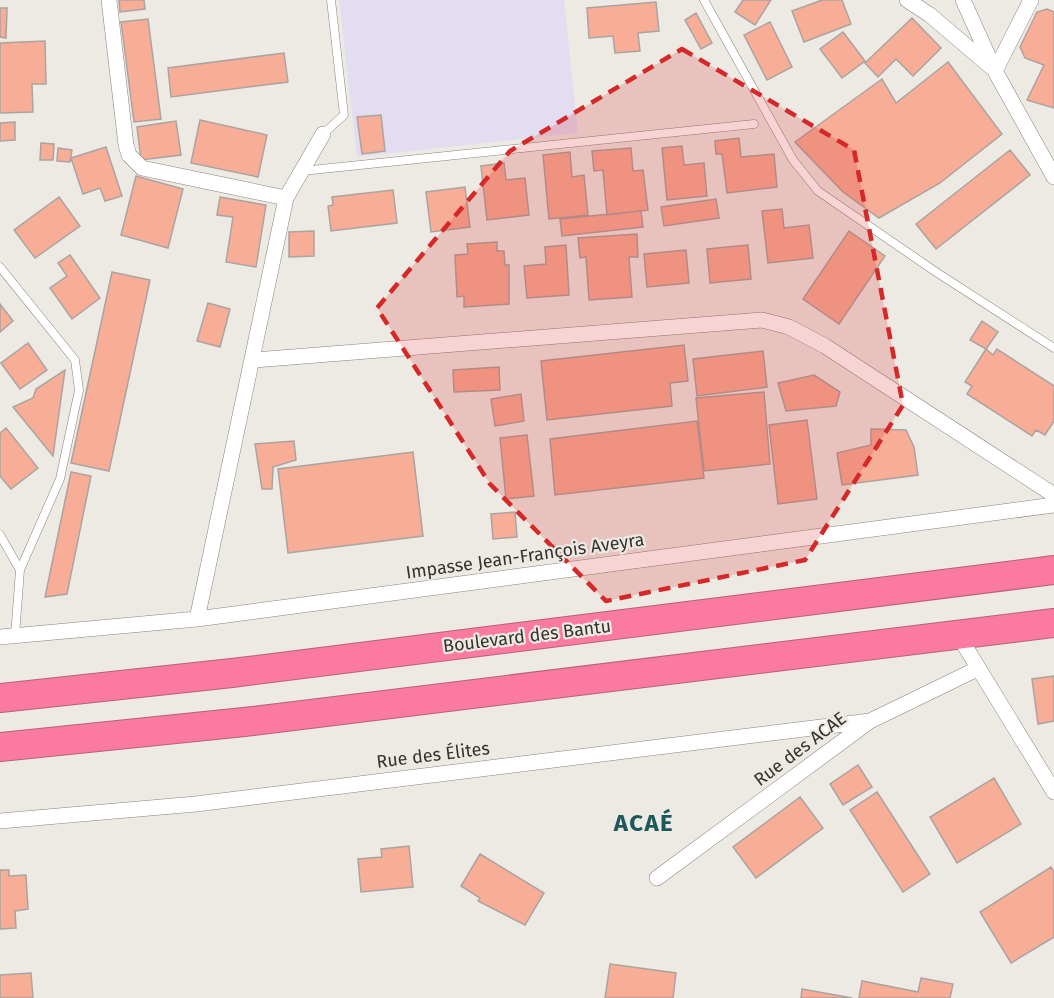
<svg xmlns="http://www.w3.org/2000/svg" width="1054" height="998" font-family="'Fira Sans',sans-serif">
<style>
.industrial{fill:#e3ddf2}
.building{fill:#f7ad96;stroke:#aba3a1;stroke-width:1.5}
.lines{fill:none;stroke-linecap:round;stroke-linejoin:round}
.lane-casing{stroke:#87847e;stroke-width:9}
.street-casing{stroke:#87847e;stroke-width:16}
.highway-casing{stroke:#b56179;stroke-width:30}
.lane{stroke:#fff;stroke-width:8}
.street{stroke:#fff;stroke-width:15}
.highway{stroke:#fb7aa1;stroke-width:28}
.marked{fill:#d62828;fill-opacity:0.2;stroke:#d62828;stroke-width:4.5;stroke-dasharray:12 8;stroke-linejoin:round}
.labels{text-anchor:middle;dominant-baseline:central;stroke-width:4.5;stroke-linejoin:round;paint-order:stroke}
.street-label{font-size:18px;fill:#343330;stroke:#edeae3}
.district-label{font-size:24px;font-weight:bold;letter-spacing:1.5px;fill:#1d595a;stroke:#edeae3}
</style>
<rect width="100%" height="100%" fill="#edeae3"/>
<path class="industrial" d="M339,0H564L578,133L357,157Z"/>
<path class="building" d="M119,0H144L145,9L120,12Z
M743,0H771L755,25L735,12Z
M822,0H842L851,24L804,42L792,11Z
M656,2L659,31L638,33L640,51L615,53L613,36L589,38L587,8Z
M0,8H7L6,38L0,37Z
M1047,9L1054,12V108L1027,100L1044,65L1025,58L1020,47L1037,12Z
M696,13L712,43L701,49L685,20Z
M912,18L941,48L913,76L896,59L878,77L865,63Z
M148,19L161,119L134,122L121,22Z
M770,22L792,67L767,80L744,35Z
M843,32L865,61L842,78L820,49Z
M45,41L46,84H32L33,112L0,113V43Z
M284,53L288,82L171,97L168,68Z
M948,62L1002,134L940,183L879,218L843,192L795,142L882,79L896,103Z
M381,115L385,151L362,154L357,117Z
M200,120L267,135L258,177L191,163Z
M176,121L181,155L141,160L137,127Z
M15,122V140L0,141V123Z
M739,138L741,157L774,154L777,187L727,193L722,154H716L715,141Z
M41,143L54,144L53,160H40Z
M682,146L684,165L704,163L707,196L667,200L662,148Z
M106,147L122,196L105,201L100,188L83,194L71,158Z
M58,148L72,150L70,162L57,161Z
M631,148L633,171L643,170L648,210L607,215L603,170L594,171L592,151Z
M1010,150L1030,175L936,249L916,224Z
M570,152L572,177L584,175L588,215L549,219L543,155Z
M504,163L506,180L525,178L529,215L487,220L481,166Z
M136,176L183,189L168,248L121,235Z
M465,187L470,227L431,232L426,192Z
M393,190L397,223L331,231L328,206L333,205L332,197Z
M59,197L80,226L35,258L14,230Z
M220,197L266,205L256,267L226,262L233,217L217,215Z
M716,199L719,218L664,226L661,207Z
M782,209L784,228L809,225L813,258L768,263L762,211Z
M641,211L643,227L562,236L560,219Z
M314,231V256L289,257V232Z
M849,231L885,256L839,324L803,299Z
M637,234L638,257H629L632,297L589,300L586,257L580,258L578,238Z
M497,242V251H504L505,265H509V304L464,307V296L457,297L455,255L468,254L467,244Z
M566,245L569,295L527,298L524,266L546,264L545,247Z
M748,245L751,279L710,283L707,249Z
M686,250L689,283L647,287L644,254Z
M70,255L100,298L72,319L50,288L67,276L58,263Z
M112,272L150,280L109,471L71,463Z
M208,303L230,309L220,347L197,341Z
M0,304L13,321L0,332Z
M982,321L998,332L986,349L970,340Z
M28,343L47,370L20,389L1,363Z
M684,345L688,381L670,383L672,406L547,420L541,361Z
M986,349L993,355L997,349L1054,386V421L1045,435L1036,430L1032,436L967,394L972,386L965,382Z
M763,351L767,387L697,396L693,359Z
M499,367L500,390L454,392L453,370Z
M65,370L53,456L13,407L33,398L36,389Z
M814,375L840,392L836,406L786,411L778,383Z
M764,392L770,464L704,471L696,398Z
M521,394L524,421L495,426L491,399Z
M807,420L817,499L778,504L769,425Z
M697,421L704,478L555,495L550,439Z
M6,428L38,468L11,489L0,476V433Z
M871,429L906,430L914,447L918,475L842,485L837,453L871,445Z
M527,435L534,496L506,499L500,438Z
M294,441L296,460L273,467L272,489H262L255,444Z
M413,452L423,536L288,553L278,469Z
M71,472L91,476L67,594L45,597Z
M515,512L517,537L493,539L491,514Z
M1054,676V721L1038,724L1032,679Z
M858,765L872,787L843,805L830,784Z
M994,778L1021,824L957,863L930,817Z
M877,792L930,874L903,892L850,810Z
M800,797L823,828L756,878L733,847Z
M409,846L413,887L361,892L358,859L382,857L381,849Z
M480,854L544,893L525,925L478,901L480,898L461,886Z
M1051,867L1054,872V937L1011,963L980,912Z
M0,870H9V876L26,875L28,909L15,911L16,928L0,929Z
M610,964L676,973L673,998H605Z
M31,973L33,998H0V975Z
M921,978L953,984L950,998H859L862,981L918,992Z
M802,989L852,998H801Z"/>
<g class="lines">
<g class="lane-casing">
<path id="lane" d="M704,0L793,160L818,191L936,272L1054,348
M323,134L344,115L331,0
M302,171L754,124
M0,267L75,360L79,390L60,479L20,570L15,636
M0,535L20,570"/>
</g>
<g class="street-casing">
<path id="street" d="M109,0L126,145L129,155L142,168L286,198
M907,0L930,15L991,67
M963,0L995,71L1054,177
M995,71L1031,0
M254,360L762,320L789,327L825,346L1054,495
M197,619L286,198L323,134
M957,633L1054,792
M0,637L197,619L1054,505
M0,821L196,804L870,721
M657,878L870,721L977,669"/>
</g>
<g class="highway-casing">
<path id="highway" d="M0,698L232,673L1054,570
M0,747L244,722L1054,623"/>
</g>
<use href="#lane" class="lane"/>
<use href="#street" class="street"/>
<use href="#highway" class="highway"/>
</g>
<path class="marked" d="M682,49L854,150L903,405L805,560L606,601L490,484L377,308L510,151Z"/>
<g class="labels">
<g class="street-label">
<text transform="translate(525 556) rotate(-8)">Impasse Jean-François Aveyra</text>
<text transform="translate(527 636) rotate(-7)">Boulevard des Bantu</text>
<text transform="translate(800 749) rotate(-37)">Rue des ACAE</text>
<text transform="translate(433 755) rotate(-7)">Rue des Élites</text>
</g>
<g class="district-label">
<text x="644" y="823">ACAÉ</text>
</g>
</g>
</svg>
